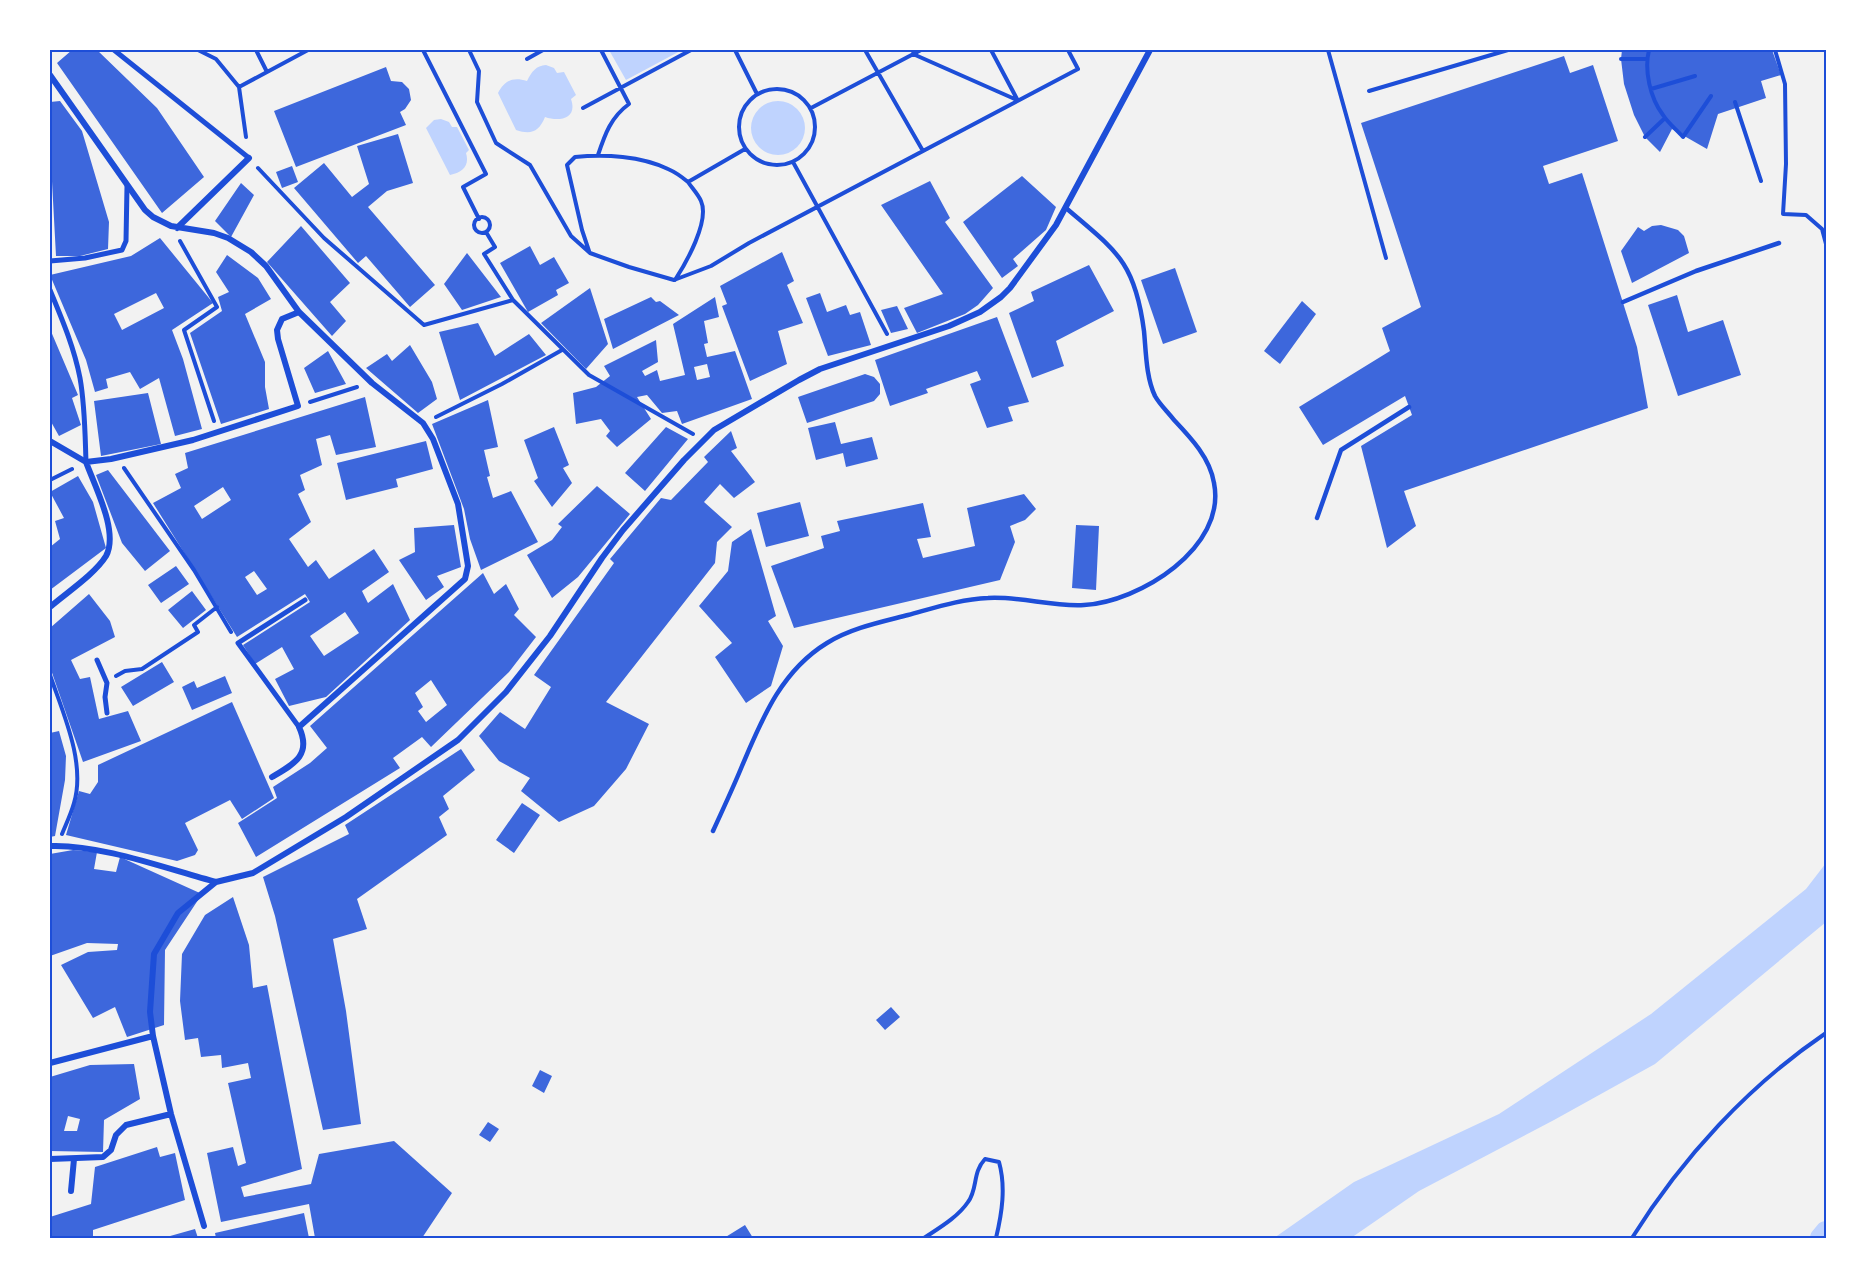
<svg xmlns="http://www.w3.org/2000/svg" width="1876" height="1288" font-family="'PT Sans',sans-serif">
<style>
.water{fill:#bfd3fe}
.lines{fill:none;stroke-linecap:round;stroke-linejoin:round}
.canal{stroke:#bfd3fe;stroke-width:22}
.building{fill:#3d67dc;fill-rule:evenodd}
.path{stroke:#1d4ed8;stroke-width:4}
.service{stroke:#1d4ed8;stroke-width:4.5}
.pedestrian{stroke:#1d4ed8;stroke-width:5}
.minor{stroke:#1d4ed8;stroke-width:6}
.neatline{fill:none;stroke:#1d4ed8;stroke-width:2}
</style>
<rect width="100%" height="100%" fill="#f2f2f2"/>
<path class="water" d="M609,50H682L626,80Z
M546,65L554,68L557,73L564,72L576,95L571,99C578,119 559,122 545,117C539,132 531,135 516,130L498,93C505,80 513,77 527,81C532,71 536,66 546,65Z
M751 128a27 27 0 1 1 54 0a27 27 0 1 1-54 0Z
M441,119L449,122L452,127H457L469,150L466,153C470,166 462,173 450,175L426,128L434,120Z
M1826,863V922L1655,1064L1554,1120L1419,1191L1351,1238H1274L1354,1182L1499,1114L1651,1014L1806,889Z"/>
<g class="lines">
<path class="canal" d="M1821,1238L1826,1232"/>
</g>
<path class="building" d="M72,50H97L157,108L204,177L162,213L57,63Z
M1622,50H1772L1781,75L1761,81L1766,98L1718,114L1707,149L1672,129L1660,152L1645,137L1634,115L1624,84L1621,59Z
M1564,56L1570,73L1593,65L1618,141L1543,166L1549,184L1582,173L1637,347L1648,408L1404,491L1416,526L1387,548L1361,446L1412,415L1405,396L1323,445L1299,407L1390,351L1382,328L1421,307L1361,123Z
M386,67L391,81L402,82L409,89L411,100L405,109L400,112L406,125L296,167L274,111Z
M60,101L82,131L109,222L108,249L80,256H56L51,163H50V102Z
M398,134L413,183L387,191L368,207L435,285L410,307L366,256L358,263L294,188L324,163L352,197L369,184L357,146Z
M292,166L298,182L282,188L276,172Z
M1022,176L1056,207L1046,230L1013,259L1018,266L1002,278L963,222Z
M930,181L950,218L945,222L993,288L978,305L965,314L917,333L904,308L943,294L881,205Z
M241,183L254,195L231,237L215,221Z
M1661,225L1678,230L1684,236L1689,253L1632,283L1621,251L1638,227L1644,231L1652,226Z
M301,226L350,283L330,302L346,321L332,336L267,262Z
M160,238L213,303L172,330L183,359L202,429L175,436L159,378L140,389L130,372L106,379L108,388L95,392L86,360L50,275L131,256ZM156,293L164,308L122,330L114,314Z
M530,246L540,265L554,257L569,283L556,290L558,295L528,312L500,263Z
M782,252L794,281L787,285L803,323L778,331L787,364L750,381L722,306L727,304L720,286Z
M467,253L501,297L462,310L444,284Z
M227,255L258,278L271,299L245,314L265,362V387L269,409L221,424L190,333L222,311L218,297L229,292L216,272Z
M1089,265L1114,311L1056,341L1064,366L1032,378L1009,313L1034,301L1031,292Z
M1175,268L1197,332L1163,344L1141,280Z
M590,288L608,344L586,369L541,323Z
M820,293L827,312L846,305L850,315L860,312L871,345L828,356L806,298Z
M1677,295L1688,332L1723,320L1741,375L1678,396L1648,305Z
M651,297L656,302L660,301L679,315L613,349L604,319Z
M715,297L719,317L704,321L708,343L704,344L707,357L735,351L752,399L682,424L677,411L662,413L647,395L637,397L651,419L617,447L606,436L610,431L601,419L576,424L573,393L596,387L610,376L604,366L656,340L658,362L642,371L645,376L657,370L660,381L685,375L673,324ZM707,364L710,377L697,380L694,367Z
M1302,301L1316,314L1280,364L1264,351Z
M897,306L908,329L891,333L881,310Z
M997,317L1029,402L1008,407L1013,421L987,428L970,384L981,380L977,371L926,389L928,393L890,406L875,360Z
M478,323L495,356L529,334L546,355L460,400L439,332Z
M50,329L78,395L72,398L81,425L59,436L50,420Z
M410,345L432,382L437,399L418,413L366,368L387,354L392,361Z
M328,351L346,384L315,393L304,368Z
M865,374L874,377L880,384V394L874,401L807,423L798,397Z
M148,393L161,444L101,456L94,401Z
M365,397L376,447L336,455L330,435L316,439L322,465L300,475L305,490L298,494L311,522L289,539L308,567L316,560L329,579L374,549L389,572L362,591L368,603L393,584L410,620L326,697L289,706L275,679L294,669L282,647L255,664L243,645L310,602L305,594L237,637L153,503L181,488L175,474L188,468L185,453ZM223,487L231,500L202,519L194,506ZM254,571L267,589L257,595L245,577ZM345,612L359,633L324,656L310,636Z
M488,400L498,447L484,450L490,476L487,477L493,498L511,491L538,542L481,570L470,539L464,509L432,424Z
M835,422L841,444L872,437L878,459L846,467L843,453L816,460L808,428Z
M554,427L569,465L563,468L572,483L552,507L534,481L538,478L524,440Z
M666,427L688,439L645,491L625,473Z
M731,431L737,448L731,451L755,482L734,498L720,484L704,502L732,527L717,542L715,563L606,702L649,724L626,769L594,806L559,822L521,791L530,778L499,761L479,736L500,712L525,729L551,687L534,675L614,563L610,559L661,498L671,500L708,462L704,457Z
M426,441L433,469L396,479L398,487L346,500L337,463Z
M108,470L170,551L145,571L122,543L96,475Z
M78,476L93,502L106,548L50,590V547L60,539L55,521L64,518L50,492Z
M597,486L630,514L578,577L552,598L527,555L552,540L562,527L558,524Z
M1024,494L1036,509L1025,520L1010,526L1015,542L1000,580L794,628L771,566L824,548L821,536L840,531L837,521L923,503L931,537L917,539L923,558L975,546L967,508Z
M800,502L809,536L766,547L757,513Z
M454,525L461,567L437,576L444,587L426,600L399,560L415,552L414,528Z
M1076,525L1099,526L1096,590L1072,588Z
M751,529L776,616L768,621L783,646L771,686L746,703L715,657L732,643L699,606L728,571L732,542Z
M176,566L189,584L161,603L148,585Z
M483,573L494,594L506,584L519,609L514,615L536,637L509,672L431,747L422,737L393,758L400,768L256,857L238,823L277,798L273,787L310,763L327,748L310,726ZM431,680L447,705L426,722L418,711L423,707L415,693Z
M192,591L206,610L183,628L168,610Z
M89,594L110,621L115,637L71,660L80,679L90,677L99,719L128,711L141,741L83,762L50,667V628Z
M162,662L174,682L133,706L121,687Z
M225,676L232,693L192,710L182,687L194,681L197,688Z
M232,702L274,798L242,819L230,800L185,823L198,850L195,855L177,861L66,835L79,791L90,794L98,782V765Z
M59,731L66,756L65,780L55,836L50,837V733Z
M461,749L475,770L443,796L449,809L439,817L447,835L357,899L367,929L333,939L346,1011L361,1124L323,1130L275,916L263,877L349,834L345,825Z
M522,803L540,815L514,853L496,840Z
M73,850L97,852L94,869L116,872L120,857L202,894L165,950L164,1025L127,1037L115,1007L93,1018L61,965L88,952L117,950L118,944L87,943L50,956V854Z
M233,897L249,945L253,988L267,985L302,1169L241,1187L244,1197L311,1184L319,1154L394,1141L452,1193L422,1238H315L309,1204L221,1222L207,1153L233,1147L238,1166L246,1163L228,1083L251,1078L248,1063L222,1068L221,1055L201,1057L198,1038L185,1040L180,1001L182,954L205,915Z
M891,1007L900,1017L885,1030L876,1020Z
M134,1064L140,1099L104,1120L103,1152L50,1151V1077L90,1065ZM68,1116L80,1119L77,1131H64Z
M540,1070L552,1076L544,1093L532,1086Z
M488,1122L499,1129L490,1142L479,1135Z
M157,1147L160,1157L175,1153L185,1200L93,1230V1238H50V1217L91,1204L95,1167Z
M304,1213L309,1238H216L215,1233Z
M745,1225L753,1238H724Z
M195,1229L198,1238H163Z"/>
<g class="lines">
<path class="path" d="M198,50L216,59L239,87
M256,50L267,72
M423,50L486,174L463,187L479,219
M469,50L479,71L477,102L496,143L530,165L571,236L590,253L629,267L674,280L711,266L749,243L1078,69L1068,50
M735,50L757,94
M865,50L923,151
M914,50L913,54L1017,100
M991,50L1017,99
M1328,50L1386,258
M1649,50C1644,70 1650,98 1663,115C1668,123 1677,130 1683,137L1711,96
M1775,50L1785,84L1786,164L1783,214L1806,215L1822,229L1826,244
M527,59L543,50
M1621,59H1647
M739 127a38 38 0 1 1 76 0a38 38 0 1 1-76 0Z
M1651,89L1695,76
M1369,91L1508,50
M1735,102L1761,181
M583,108L691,50
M811,108L921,50
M246,137L239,87L308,50
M1645,137L1665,118
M598,155C605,134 611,117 629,104L601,50
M793,162L887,334
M258,168L324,238L424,325L513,300L589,375L693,434
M474 225a8 8 0 1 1 16 0a8 8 0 1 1-16 0Z
M486,232L495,247L484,254L513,300
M180,241L217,307L184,330L214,421
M589,251L582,230L567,165L575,157C605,154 641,156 668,169C675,172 682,177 688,182L745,149
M675,280C686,263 710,221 701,201C698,194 692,188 688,182
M310,402L357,387
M436,417L502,384L562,350
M124,468L194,570L231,632
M50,480L72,469
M50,675C63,713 86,763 74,803C71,814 66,824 62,834
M116,676L125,671L142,669L198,632L194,625L217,607
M924,1238C939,1228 958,1217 968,1202C978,1189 972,1173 985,1159L999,1162C1006,1187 1002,1213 996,1238
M1632,1238C1682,1158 1748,1086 1826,1033"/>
<path class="service" d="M1623,302L1696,271L1779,243
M1317,518L1341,450L1409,407
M713,831C723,809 733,788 742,766C762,719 781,671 827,643C851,628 881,622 908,615C934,608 961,599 988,598C1020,596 1052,607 1084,605C1139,602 1227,548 1214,483C1210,458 1191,438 1174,420C1168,412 1160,405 1155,396C1146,377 1146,352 1144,331C1135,261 1116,251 1066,208"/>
<path class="pedestrian" d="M114,50L249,158
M50,261L85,258L122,250L126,241L127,186
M50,290C62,319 74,347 80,378C85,406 85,434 86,462
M97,660L107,683L105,697L107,713
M299,727L238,643L305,600"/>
<path class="minor" d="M50,75L145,210L153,217L171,226L214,233L228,238L251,252L266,266L299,312L372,383L423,423L433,439L458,504L468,566L465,579L299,727C312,755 294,764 272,777
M177,228L249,158
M50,441L86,462L111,459L193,440L298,406L278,339L277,330L282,319L299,312
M50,607C66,593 95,574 106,556C119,532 95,487 86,462
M50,846C100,844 167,869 216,882
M50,1063L153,1036
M50,1159L103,1157L111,1150L116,1135L126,1125L171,1114
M71,1191L74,1159
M204,1226L171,1114L153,1036L150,1012L154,954L178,913L216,882L253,873L346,817L458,740L506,692L550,636L602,558L623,530L684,460L714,430L799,380L820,369L949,326L980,312L1001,297L1010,288L1056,225L1150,50"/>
</g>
<rect width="1876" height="1288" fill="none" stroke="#ffffff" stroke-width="102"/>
<rect x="51" y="51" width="1774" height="1186" class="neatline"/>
</svg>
